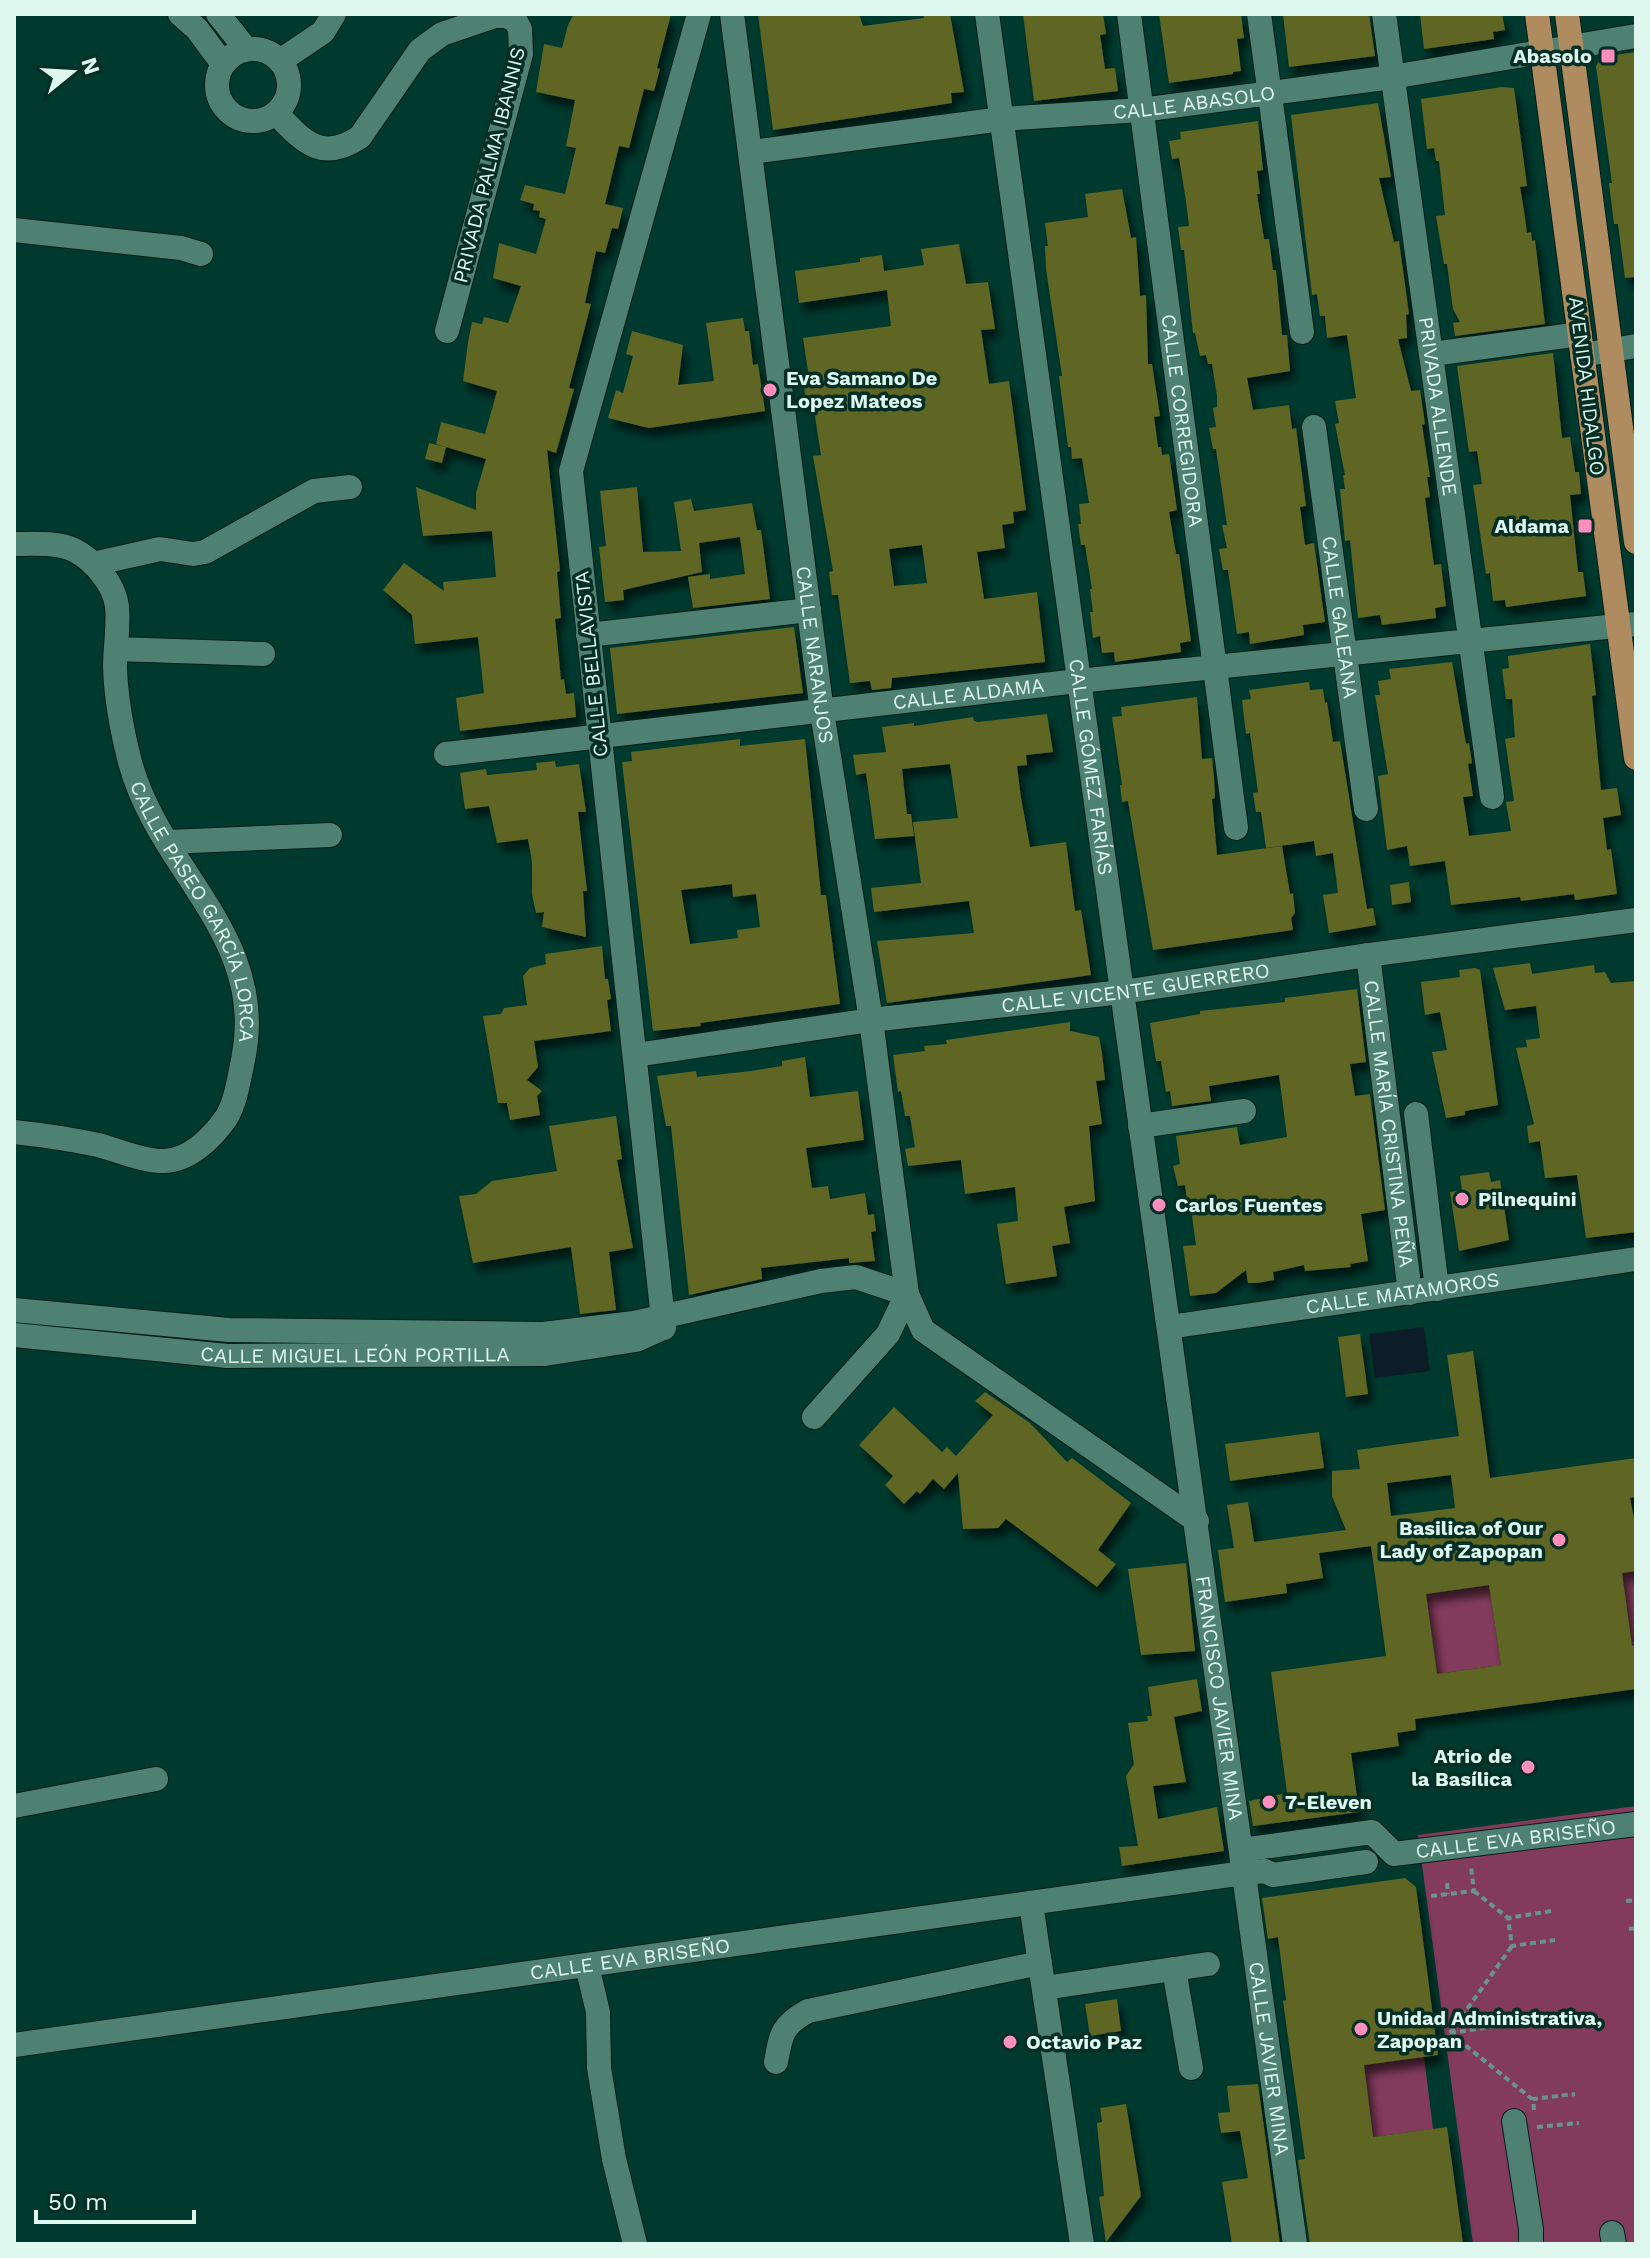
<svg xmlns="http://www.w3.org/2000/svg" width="1650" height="2258" font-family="'Work Sans',sans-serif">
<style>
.green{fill:#833b5b}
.water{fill:#0c1d27}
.building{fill:#5e6521;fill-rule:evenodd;filter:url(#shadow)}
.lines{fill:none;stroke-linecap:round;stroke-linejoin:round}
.minor-casing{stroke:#031d17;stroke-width:26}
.major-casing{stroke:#031d17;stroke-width:26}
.path{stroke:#699489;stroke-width:4;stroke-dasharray:6 4;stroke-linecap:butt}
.minor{stroke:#4f8173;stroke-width:24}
.major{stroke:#af8c5f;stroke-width:24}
.poi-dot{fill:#fe8ebc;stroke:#052e25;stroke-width:3}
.labels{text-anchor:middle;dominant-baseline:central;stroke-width:7;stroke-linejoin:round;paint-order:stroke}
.poi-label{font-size:20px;font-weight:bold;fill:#def8ef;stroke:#052e25;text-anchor:start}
.street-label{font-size:20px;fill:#def8ef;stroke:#052e25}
</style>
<defs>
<filter id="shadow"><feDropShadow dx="5" dy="9" stdDeviation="4" flood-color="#0009"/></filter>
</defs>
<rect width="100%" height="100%" fill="#003a2e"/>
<path class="green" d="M1636,1571V1645L1632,1646L1622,1573Z
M1489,1585L1501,1665L1437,1674L1426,1594Z
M1636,1806V2244H1473L1418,1835Z
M1424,2057L1433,2129L1373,2137L1364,2065Z"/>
<path class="water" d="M1424,1327L1430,1371L1375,1378L1369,1334Z"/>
<path class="building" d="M574,14H671L657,68L660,69L654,91L644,89L629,148L619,146L605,204L623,208L618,229L612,228L605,253L596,251L585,303L591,304L569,388L574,389L556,453L547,450L560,571L557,572L561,618L555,619L561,680L564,679L566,694L574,693L576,717L460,731L456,698L484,693L478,637L415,644L412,615L383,590L404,563L444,591L443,582L496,577L492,531L423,536L416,487L476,510V493L486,459L436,444L441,422L485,434L497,391L463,381L468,342L472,322L482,324L484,317L508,323L521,286L493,278L499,243L536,254L546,219L539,217L540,211L533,210L534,204L520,200L525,185L565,194L576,148L566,146L575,100L536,92L544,44L562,48L568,25Z
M758,14H859L863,26L924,18L923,14H950L964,92L951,93L952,103L773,130Z
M1023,14H1103L1106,34L1100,35L1105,69L1115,68L1118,91L1034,101Z
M1159,14H1241L1244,38L1237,39L1241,71L1233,72V74L1169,83Z
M1283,14H1369L1375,56L1289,67Z
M1420,14H1502L1505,30L1493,32L1494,39L1424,49Z
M1636,52V277L1625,278L1618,224H1614L1609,183H1612L1596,66L1602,57Z
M1502,87L1514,88L1527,186L1520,187L1524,211L1527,233L1531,232L1532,241L1535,240L1545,324L1455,336L1453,323L1460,322L1453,309L1447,264H1444L1436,216L1445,215L1439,161H1436L1434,148L1427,149L1421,99Z
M1378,103L1391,177L1379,178L1394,242L1399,241L1409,314L1406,315L1407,338L1398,339L1411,391L1420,390L1425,424L1422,425L1430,477H1427L1430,497L1425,498L1431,544L1434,565L1441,564L1446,606L1435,608L1436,618L1382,625L1380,615L1358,618L1350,540L1345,541L1340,489H1345L1343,475H1345L1335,424L1339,423L1335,401L1356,398L1347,335L1327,338L1325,316H1320L1317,294L1312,295L1291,115Z
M1258,121L1263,170L1257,171L1260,194H1257L1264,239H1269L1273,270H1276L1282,335H1287L1290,371L1247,378L1253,410L1289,405L1292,429L1296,428L1306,506L1300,507L1305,545L1314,543L1325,622L1303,625L1304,635L1250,644L1249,632L1237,634L1228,570H1223L1219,549L1227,548L1222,525H1227L1216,449H1213L1209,428L1216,427L1213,408L1217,407V396L1212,364H1208L1206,355L1200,356L1195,333H1193L1184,250H1181L1178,227L1189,226L1186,201L1179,158L1172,159L1169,141L1181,139L1180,132Z
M1122,189L1131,238L1136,237L1140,296L1146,295L1148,364H1152L1160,416L1154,417L1158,447H1161L1162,455L1169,454L1177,510L1169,512L1176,554H1179L1191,641L1180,643L1181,652L1115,662L1114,652L1102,653L1100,636L1093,638L1090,612H1093L1090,589H1092L1085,545H1081L1078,524H1081L1079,504L1089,503L1082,458L1072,459L1071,447H1068L1059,376H1062L1046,269L1045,246H1048L1045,223L1088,217L1085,194Z
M959,244L966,284L988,282L995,329L981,330L989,384L1009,381L1026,510L1013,512L1014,523L1002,525L1005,548L977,552L984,599L1037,592L1045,662L892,678L891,688L872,690L870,681L850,683L838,595H832L829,572L833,571L813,456L821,455L813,404L806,405L804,385L810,384L803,338L891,326L887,290L799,303L795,271L860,262V258L882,255L884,271L924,265L921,249ZM922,545L927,583L894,586L889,549Z
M743,318L745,331H749L753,365L758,364L765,411L649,428L608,418L616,390L623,393L633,356L626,354L632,331L683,345L678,385L714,381L706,323Z
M1553,353L1562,438L1570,437L1575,472H1579L1581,494L1570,495L1578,572H1583L1586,596L1506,607L1505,600L1493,601L1490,573L1486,574L1473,485L1482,484L1477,451L1469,452L1457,366Z
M429,443L446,447L442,463L425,459Z
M637,487L643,552L681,551L674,502L691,499L694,511L752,503L757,530H761L770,599L693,608L688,577L710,574V579L745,574L740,537L699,543L702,572L623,590L624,600L605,602L599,547L606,546L600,491Z
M794,627L803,693L617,714L610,648Z
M1590,644L1596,695L1592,696L1601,790L1617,788L1621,815L1603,818L1607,850L1611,849L1617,894L1575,900L1574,894L1521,901L1520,897L1451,905L1445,861L1410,866L1407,846L1387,850L1378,776L1388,774L1375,695H1380L1378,681L1391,679L1389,669L1452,662L1466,744L1469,743L1472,763L1468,764L1473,796L1463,797L1469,836L1511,831L1506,802L1514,801L1505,739L1515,737L1512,699H1506L1502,669L1509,668L1508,656Z
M1309,682L1310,690L1323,689L1325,703L1327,702L1333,742L1340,741L1367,909L1373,908L1376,925L1329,933L1323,895L1338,893L1333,853L1316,856L1314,841L1266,848L1261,812H1256L1253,793L1258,792L1250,733L1246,734L1242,700L1251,699L1249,690Z
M1197,697L1202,759L1212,758L1214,778L1215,798L1212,799L1217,855L1282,846L1290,894L1293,893L1295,913L1291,918L1293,930L1153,950L1128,801L1122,802L1120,785H1122L1112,717L1122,716L1121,707Z
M1047,714L1053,752L1026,755L1027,765L1017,766L1021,798L1030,847L1066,842L1075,911L1081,910L1091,975L887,1003L877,941L974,933L969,901L874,912L871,888L921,883L913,822L958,818L950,764L902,769L907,814H911L914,836L875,839L866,773L856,775L853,755L886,752L882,727L914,723V726L973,717L974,721L978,722Z
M740,739V746L805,739L821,895H826L840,1004L700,1023L701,1026L653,1031L622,762L632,761L631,752ZM732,884L733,897L756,894L760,927L737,930L738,938L690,944L681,890Z
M555,761L556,767L579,764L586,812H578L587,891H583L586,937L542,927L544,912L536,913L532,894V862L528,839L497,843L489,806L465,809L460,773L486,769L487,775L537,770L536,763Z
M1409,882L1411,902L1392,905L1390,885Z
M602,946L605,979H608L611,999L607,1000L611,1031L534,1041L538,1067L527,1080L542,1091L537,1096L540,1115L510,1120L507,1103H498L483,1016L501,1014L504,1008L527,1005L523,976L530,968L546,964L545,954Z
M1530,963L1532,974L1594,965L1595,973L1605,972L1611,983L1636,981V1232L1586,1238L1577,1175L1545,1178L1540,1141L1529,1143L1527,1126L1534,1124L1516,1048L1527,1047L1526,1040L1540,1038L1536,1006L1505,1010L1493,968Z
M1475,968L1480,970L1498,1105L1465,1111V1115L1446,1118L1432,1052L1447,1050L1440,1012L1425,1015L1421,982L1460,977L1459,970Z
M1357,989L1366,1062L1350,1064L1355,1096L1370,1094L1385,1210L1361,1214L1368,1261L1350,1264L1351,1267L1305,1271L1304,1265L1273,1272L1274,1280L1257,1283H1248L1246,1270L1216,1293L1190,1296L1183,1246L1196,1245L1190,1201H1187L1185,1185L1178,1186L1173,1166L1180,1164L1176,1136L1237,1127L1240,1145L1287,1137L1279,1075L1209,1086L1211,1101L1172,1106L1170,1091L1166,1092L1161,1061H1156L1150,1023L1200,1014V1011L1285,1002V998Z
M1070,1022V1031L1099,1037L1102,1053L1105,1080L1096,1081L1102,1124L1089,1126L1095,1201L1064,1207L1070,1243L1052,1246L1057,1276L1006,1284L997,1224L1018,1221L1015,1187L965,1194L961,1160L908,1166L905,1149L915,1147L910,1116H905L901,1091L898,1092L893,1055L925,1051L924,1046L947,1044L946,1040Z
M805,1057L810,1097L858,1091L864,1140L806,1148L812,1188L828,1186L830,1199L865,1193L868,1215L874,1214L876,1231L871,1232L875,1261L849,1263V1258L761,1268L762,1279L689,1295L671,1126H666L657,1076L696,1071L697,1077L751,1071L782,1066V1061Z
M616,1116L622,1159L617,1160L633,1248L609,1252L616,1310L580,1314L571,1247L473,1263L459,1196L476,1194L492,1181L557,1171L549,1126Z
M1489,1172L1491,1182L1500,1180L1509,1240L1459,1251L1450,1192L1462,1190L1460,1176Z
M1360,1334L1368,1394L1346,1397L1338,1337Z
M1473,1351L1490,1478L1636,1458V1497L1630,1498L1636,1529V1571L1622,1573L1632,1646L1636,1645V1689L1415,1719L1416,1730L1397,1733L1399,1746L1351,1753L1359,1812L1253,1826L1249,1801L1287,1793L1271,1672L1386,1656L1371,1546L1319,1553L1323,1578L1286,1584L1287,1593L1225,1602L1218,1550L1234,1548L1227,1505L1248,1502L1254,1542L1346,1530L1332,1496V1471L1360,1469L1357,1450L1459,1436L1447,1355ZM1451,1475L1455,1508L1391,1516L1387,1483ZM1489,1585L1501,1665L1437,1674L1426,1594Z
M985,1392L1030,1423L1067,1462L1072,1458L1131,1503L1098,1550L1116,1564L1097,1587L1006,1519L998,1528L963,1529L958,1473L944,1489L933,1479L920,1494L917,1491L904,1504L885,1485L893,1476L859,1445L894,1407L942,1452L947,1447L956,1456L993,1415L975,1401Z
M1319,1432L1324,1468L1230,1481L1225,1444Z
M1186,1563L1195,1651L1141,1655L1128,1569Z
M1197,1679L1202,1711L1174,1717L1186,1782L1153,1786L1158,1819L1217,1807L1224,1851L1122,1866L1119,1847L1138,1846L1126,1776L1134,1764L1128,1723L1148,1721L1147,1716H1152L1148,1687Z
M1405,1878L1416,1887L1438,2055L1364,2065L1373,2137L1447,2127L1463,2244H1310L1298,2160L1305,2159L1283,2001L1286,2000L1278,1937L1268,1939L1262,1898Z
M1117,1999L1121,2031L1090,2036L1085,2004Z
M1258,2084L1280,2244H1232L1222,2182L1248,2178L1240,2131L1221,2133L1218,2113L1230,2112L1227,2086Z
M1126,2104L1141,2196L1106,2242L1099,2197L1104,2196L1097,2123L1102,2122L1100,2108Z"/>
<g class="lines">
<g class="minor-casing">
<g id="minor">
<path d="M180,14L197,29L223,64"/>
<path d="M218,14L246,49"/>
<path id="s1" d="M732,14L822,712L871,1020L907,1294L923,1330L1197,1521"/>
<path id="s2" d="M987,14L1295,2244"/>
<path id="s3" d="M1129,14L1236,828"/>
<path d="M1259,14L1302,332"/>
<path id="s4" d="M1384,14L1492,797"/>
<circle cx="253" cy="85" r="36"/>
<path d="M280,61L323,32L334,14"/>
<path d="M276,113C303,141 321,163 360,137L420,50L442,34L495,16H506L515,20L520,29L521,54L447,331"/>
<path id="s5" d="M751,152L1002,119L1141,110L1392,77L1636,36"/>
<path d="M14,230L181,248L201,254"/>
<path d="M1432,354L1580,334"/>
<path d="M1582,355L1636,346"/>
<path id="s6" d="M1314,427L1366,809"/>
<path id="s7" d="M14,544C32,544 58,542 74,550C94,560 114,584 117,606C119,625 115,647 115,667C116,699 122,731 130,762C159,871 269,936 243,1060C239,1079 236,1102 226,1118C212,1138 189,1161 163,1161C141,1161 118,1150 98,1145C70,1139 42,1135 14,1132"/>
<path d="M93,564L160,549L193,554L205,552L314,491L350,487"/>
<path d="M588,635L809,610"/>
<path d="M116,649L263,654"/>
<path id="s8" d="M446,754L1078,681L1636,624"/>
<path d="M167,842L330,835"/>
<path id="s9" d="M1368,955L1410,1293"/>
<path id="s10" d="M636,1055L871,1020L1122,992L1368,955L1636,920"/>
<path d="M1416,1114L1437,1289"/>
<path d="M1140,1126L1244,1111"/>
<path d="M14,1310L229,1330L543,1334L634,1323L821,1281L856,1277L907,1294"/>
<path id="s11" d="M1169,1327L1636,1259"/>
<path d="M664,1328L571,471L699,14"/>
<path id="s12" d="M14,1335L227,1356L545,1354L636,1340L663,1328"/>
<path d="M814,1417L888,1334L907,1294"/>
<path d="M14,1806L156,1779"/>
<path id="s13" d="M1241,1850L1372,1832L1394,1854L1636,1824"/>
<path d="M1031,1904L1082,2244"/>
<path d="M587,1966L598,2012L599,2068L614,2159L635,2244"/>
<path d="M1174,1969L1191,2068"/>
<path d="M1044,1988L1208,1964"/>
<path id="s14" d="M14,2045L1244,1873L1265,1871L1273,1875L1366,1862"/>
<path d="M776,2062C781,2034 782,2025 808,2011L1040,1963"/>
<path d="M1514,2121L1531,2229V2244"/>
<path d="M1612,2233L1614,2244"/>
</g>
</g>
<g class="major-casing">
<path id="major" d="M1537,14L1636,758
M1567,14L1636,542"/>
</g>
<path class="path" d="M1447,1883L1448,1894
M1474,1891L1508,1918
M1431,1896L1474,1891L1471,1867
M1626,1901L1636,1900
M1551,1911L1508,1918L1512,1946L1555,1940
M1629,1929L1636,1928
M1450,2033L1565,2016
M1450,2033L1512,1946
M1450,2033L1532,2099
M1534,2110L1533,2099L1575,2094
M1537,2127L1579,2123"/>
<use href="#minor" class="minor"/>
<use href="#major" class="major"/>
</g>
<g class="poi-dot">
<rect x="1600" y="48" width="16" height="16" rx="4"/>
<circle cx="770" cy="390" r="8"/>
<rect x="1577" y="518" width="16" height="16" rx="4"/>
<circle cx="1462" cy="1199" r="8"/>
<circle cx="1159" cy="1205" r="8"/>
<circle cx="1559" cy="1540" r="8"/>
<circle cx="1528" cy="1767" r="8"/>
<circle cx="1269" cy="1802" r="8"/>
<circle cx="1361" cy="2029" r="8"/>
<circle cx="1010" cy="2042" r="8"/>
</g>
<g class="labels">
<g class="poi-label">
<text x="1592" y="56" text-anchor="end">Abasolo</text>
<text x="786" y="378">Eva Samano De<tspan x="786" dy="23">Lopez Mateos</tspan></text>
<text x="1569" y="526" text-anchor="end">Aldama</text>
<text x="1478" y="1199">Pilnequini</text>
<text x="1175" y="1205">Carlos Fuentes</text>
<text x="1543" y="1528" text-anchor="end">Basilica of Our<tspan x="1543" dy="23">Lady of Zapopan</tspan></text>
<text x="1512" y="1756" text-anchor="end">Atrio de<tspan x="1512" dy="23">la Basílica</tspan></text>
<text x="1285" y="1802">7-Eleven</text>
<text x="1377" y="2018">Unidad Administrativa,<tspan x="1377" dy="23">Zapopan</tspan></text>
<text x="1026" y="2042">Octavio Paz</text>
</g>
<g class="street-label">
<text stroke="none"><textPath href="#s5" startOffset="446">CALLE ABASOLO</textPath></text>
<text transform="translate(489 165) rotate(-76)">PRIVADA PALMA IBANNIS</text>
<text transform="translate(1587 386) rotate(83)">AVENIDA HIDALGO</text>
<text stroke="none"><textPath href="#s4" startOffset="396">PRIVADA ALLENDE</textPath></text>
<text stroke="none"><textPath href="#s3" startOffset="410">CALLE CORREGIDORA</textPath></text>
<text stroke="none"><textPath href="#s6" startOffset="192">CALLE GALEANA</textPath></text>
<text stroke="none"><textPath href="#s1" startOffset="646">CALLE NARANJOS</textPath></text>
<text transform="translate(591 664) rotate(-96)">CALLE BELLAVISTA</text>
<text stroke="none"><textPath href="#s8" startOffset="526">CALLE ALDAMA</textPath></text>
<text stroke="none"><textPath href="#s2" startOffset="760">CALLE GÓMEZ FARÍAS</textPath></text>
<text stroke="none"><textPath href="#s7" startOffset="456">CALLE PASEO GARCÍA LORCA</textPath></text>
<text stroke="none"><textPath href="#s10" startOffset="504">CALLE VICENTE GUERRERO</textPath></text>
<text stroke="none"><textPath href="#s9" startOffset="170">CALLE MARÍA CRISTINA PEÑA</textPath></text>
<text stroke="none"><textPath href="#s11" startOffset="236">CALLE MATAMOROS</textPath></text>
<text stroke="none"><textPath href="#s12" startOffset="342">CALLE MIGUEL LEÓN PORTILLA</textPath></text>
<text stroke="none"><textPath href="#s2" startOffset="1700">FRANCISCO JAVIER MINA</textPath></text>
<text stroke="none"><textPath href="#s13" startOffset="286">CALLE EVA BRISEÑO</textPath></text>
<text stroke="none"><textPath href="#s14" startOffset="622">CALLE EVA BRISEÑO</textPath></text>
<text stroke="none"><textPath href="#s2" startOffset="2064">CALLE JAVIER MINA</textPath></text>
</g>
</g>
<rect width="1650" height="2258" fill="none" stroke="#def8ef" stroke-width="32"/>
<g transform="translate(72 72) rotate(72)" stroke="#052e25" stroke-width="6" paint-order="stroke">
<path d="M0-6L14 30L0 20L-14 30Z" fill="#def8ef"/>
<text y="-12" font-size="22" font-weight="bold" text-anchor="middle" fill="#def8ef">N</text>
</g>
<path d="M36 2210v12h158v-12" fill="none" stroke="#def8ef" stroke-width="4"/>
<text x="48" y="2210" font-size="24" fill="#def8ef" stroke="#052e25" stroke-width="6" paint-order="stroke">50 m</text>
</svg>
